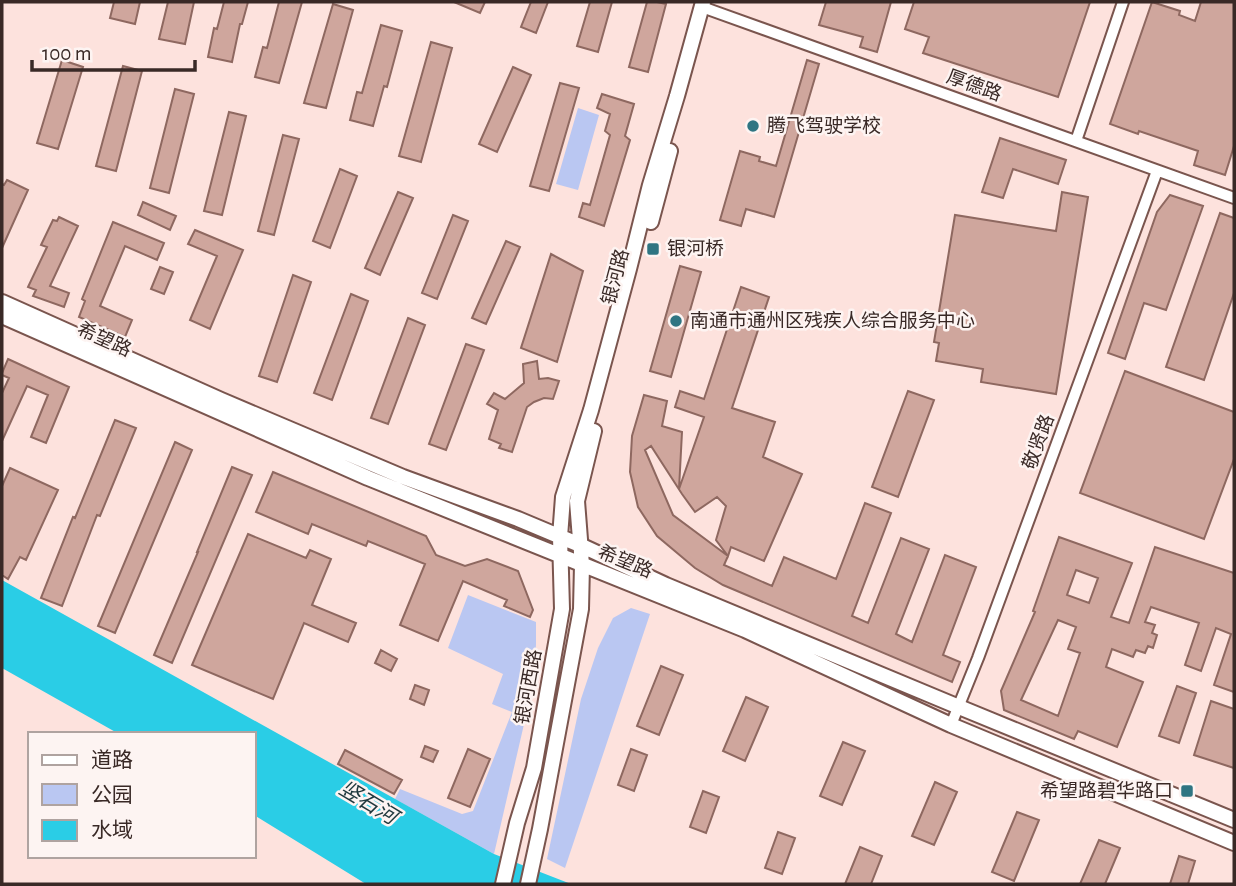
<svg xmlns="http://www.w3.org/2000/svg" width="1236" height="886" font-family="'Alegreya Sans','Noto Sans SC',sans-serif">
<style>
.green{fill:#bac7f2}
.water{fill:#2acde6}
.building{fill:#cfa69d;stroke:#8e6860;stroke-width:2;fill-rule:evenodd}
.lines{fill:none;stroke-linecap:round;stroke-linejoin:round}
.minor-casing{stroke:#7a554e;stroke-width:14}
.major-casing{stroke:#7a554e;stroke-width:18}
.minor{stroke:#fff;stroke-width:10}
.major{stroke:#fff;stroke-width:14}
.poi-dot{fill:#2f7582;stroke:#fdf4f2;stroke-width:2.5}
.labels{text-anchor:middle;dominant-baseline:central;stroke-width:5;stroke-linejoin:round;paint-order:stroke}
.street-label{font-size:19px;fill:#392926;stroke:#fdf4f2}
.poi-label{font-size:19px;fill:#392926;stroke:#fdf4f2;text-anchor:start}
.water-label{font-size:21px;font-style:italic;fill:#1f383d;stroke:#fdf4f2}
</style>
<rect width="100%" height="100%" fill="#fde2dd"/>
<path class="green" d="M578,108L599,115L578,190L556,184Z
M468,595L536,622V644L534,681L494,854L395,799L400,789L462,814L473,811L512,712L492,704L503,674L448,648Z
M631,608L650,614L565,868L547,859L581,699L598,648L613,618Z"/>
<path class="water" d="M2,580L494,854L571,884H366L254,815V734H119L2,668Z"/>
<path class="building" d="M114,2H140L135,24L110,18Z
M168,2H194L185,44L159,39Z
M224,2H248L242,24H240L232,62L208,57L214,28L217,29Z
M279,2H302L279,83L255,77L263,47L267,48Z
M454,2H485L480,13Z
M531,2H548L536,33L521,27Z
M590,2H612L598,52L577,46Z
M647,2H657L666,4L648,72L629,67Z
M826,2H891L877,52L860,47L863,37L819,25Z
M914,2H1090L1058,97L923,53L929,37L905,29Z
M1152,2L1180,11L1179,15L1195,21L1201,2H1234V146L1225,175L1194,165L1198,151L1139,131L1138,134L1110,124Z
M333,4L353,10L326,108L304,103Z
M381,25L402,31L387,87L384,86L373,126L350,120L357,92L362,93Z
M431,42L452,48L421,162L399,156Z
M62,60L83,67L58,149L37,143Z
M807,60L819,64L774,217L746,209L741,226L720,220L740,151L760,157L759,161L776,166Z
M123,66L142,71L116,171L96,166Z
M513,67L531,75L497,152L479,144Z
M560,83L579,88L549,191L530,186Z
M175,89L194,94L169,193L150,188Z
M602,94L634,104L625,136L630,140L604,226L579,217L583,203L590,205L610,135L605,131L610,114L597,108Z
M229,112L246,116L222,215L204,211Z
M283,135L299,139L274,235L258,231Z
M1000,138L1066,160L1058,184L1013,169L1003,198L982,192Z
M340,169L357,176L330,248L313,241Z
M7,180L28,190L2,248V184L4,185Z
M398,192L413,198L380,275L365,268Z
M1062,192L1088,197L1056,394L981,382L983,369L936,361L939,343L934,342L955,215L1056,231Z
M1170,195L1203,206L1166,310L1144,303L1125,359L1108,353L1157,212Z
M143,202L176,216L170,230L138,215Z
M1220,213L1234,218V293L1204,380L1166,367Z
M453,215L468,221L437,299L422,293Z
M59,217L78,226L50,286L69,293L64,307L33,296L36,290L28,287L47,247L41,245L53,220L57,221Z
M113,222L164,243L157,260L125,246L100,306L132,320L125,337L79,317L85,301L82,299Z
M195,230L243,250L210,329L190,320L217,256L188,244Z
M506,241L520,247L486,324L472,318Z
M551,254L583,271L557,362L521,348Z
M680,266L701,272L671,377L650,371Z
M160,267L173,272L164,294L151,289Z
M293,275L311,282L277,382L259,376Z
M741,287L769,297L732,408L775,422L763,457L802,474L764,561L731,547L728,556L716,540L726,506L717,497L695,512L682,494L651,446L645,450L673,515L728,556L724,565L772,586L784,557L836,579L865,503L891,513L852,616L868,623L901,538L929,549L896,634L912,642L945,555L976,567L943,655L960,662L952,682L723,585L695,568L657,536L638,507L630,472L632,436L644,395L667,401L662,426L682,432L679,489L704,417L675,407L680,391L704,399Z
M351,294L368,301L332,400L314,393Z
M408,318L425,325L388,424L371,418Z
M466,344L484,350L446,450L429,444Z
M8,359L69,387L46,443L31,437L48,395L27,386L2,441V393L9,378L2,375V373Z
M537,361L539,379L548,378L559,381L553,399L544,398L534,402L527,407L512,452L499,448L501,444L489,439L498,410L487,404L494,393L505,399L524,383L523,364Z
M1125,371L1234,412V459L1204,539L1080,493Z
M908,391L934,400L898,497L872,487Z
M115,420L136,428L100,516L97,515L62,606L41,598L73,517L75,518Z
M175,442L192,450L115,633L98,626Z
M232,467L252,475L172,663L154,655L198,552H197Z
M10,468L58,490L26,560L20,557L8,579L2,575V486Z
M273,472L426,536L436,555L465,566L487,559L518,571L533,610L530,617L504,606L507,600L463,581L438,641L400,625L425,564L368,541L366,546L312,524L308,534L256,512Z
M248,534L306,558L310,550L331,559L312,605L356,623L348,642L304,623L273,699L192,665Z
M1059,537L1132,563L1111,617L1129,623L1155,547L1234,573V692L1214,685L1231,634L1216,628L1201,671L1185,665L1199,623L1151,607L1145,622L1155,625L1152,633L1157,635L1153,648L1148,646L1145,653L1136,650L1133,657L1112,649L1106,667L1143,682L1117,747L1078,731L1074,739L1004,710L1001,691L1035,612L1033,611ZM1076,570L1098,578L1089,603L1067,595ZM1058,620L1076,627L1068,649L1080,653L1058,716L1021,700Z
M381,650L397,659L391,671L375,663Z
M661,666L683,675L659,735L637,726Z
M415,685L429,690L424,705L410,699Z
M1177,686L1196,693L1179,743L1159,736Z
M746,697L768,707L745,761L723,751Z
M1211,701L1234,709V768L1194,755Z
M843,742L865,751L842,805L820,796Z
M425,746L438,751L433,762L421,757Z
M468,749L490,759L470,807L448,798Z
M631,749L647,755L634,791L618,785Z
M345,750L402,780L394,794L338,764Z
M935,782L957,792L934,845L912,836Z
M703,791L719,797L706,833L690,827Z
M1017,812L1039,820L1014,881L992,872Z
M778,832L795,838L782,874L765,868Z
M1099,840L1120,848L1105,884H1080Z
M860,847L882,856L871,884H845Z
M1179,856L1195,861L1188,884H1170Z"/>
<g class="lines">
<g class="minor-casing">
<path id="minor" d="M702,7L1234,198
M1076,141L1123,2
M951,725L978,658L1157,171"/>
</g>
<g class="major-casing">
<path id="major" d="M651,222L670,151
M2,302L221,400L403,477L518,519L580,545L666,585L959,707L1234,820
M2,316L368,478L745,630L951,725L1234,843
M503,884L517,823L534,768L562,609L560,537L563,497L591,410L629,269L650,185L677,96L703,2
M528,884L540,829L581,609L582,565L577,501L594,431"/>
</g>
<use href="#minor" class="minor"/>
<use href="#major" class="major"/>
</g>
<g class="poi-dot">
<circle cx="753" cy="126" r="7"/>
<rect x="646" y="242" width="14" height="14" rx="3.5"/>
<circle cx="676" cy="321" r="7"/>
<rect x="1180" y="784" width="14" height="14" rx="3.5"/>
</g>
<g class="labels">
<g class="street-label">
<text transform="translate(974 86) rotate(20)">厚德路</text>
<text transform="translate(616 277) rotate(-75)">银河路</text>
<text transform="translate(104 340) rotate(24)">希望路</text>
<text transform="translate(1039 442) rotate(-70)">敬贤路</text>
<text transform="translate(625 562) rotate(22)">希望路</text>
<text transform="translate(529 687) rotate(-80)">银河西路</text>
</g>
<g class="poi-label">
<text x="767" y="126">腾飞驾驶学校</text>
<text x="667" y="249">银河桥</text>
<text x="690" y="321">南通市通州区残疾人综合服务中心</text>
<text x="1173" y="791" text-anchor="end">希望路碧华路口</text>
</g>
<g class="water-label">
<text transform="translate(368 803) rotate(31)">竖石河</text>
</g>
</g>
<rect width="1236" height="886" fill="none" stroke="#392926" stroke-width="7"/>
<rect x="28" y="732" width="228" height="126" fill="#fdf4f2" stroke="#afa3a0" stroke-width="2"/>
<rect x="42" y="755" width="35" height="10" fill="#ffffff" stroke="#afa3a0" stroke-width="2"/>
<text x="91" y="767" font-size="21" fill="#392926">道路</text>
<rect x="42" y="784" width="35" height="21" fill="#bac7f2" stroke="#afa3a0" stroke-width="2"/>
<text x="91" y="802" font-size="21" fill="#392926">公园</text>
<rect x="42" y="820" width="35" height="21" fill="#2acde6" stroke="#afa3a0" stroke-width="2"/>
<text x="91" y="837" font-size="21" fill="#392926">水域</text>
<path d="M32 60v10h163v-10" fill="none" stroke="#392926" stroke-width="3.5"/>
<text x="42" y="60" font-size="21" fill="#392926" stroke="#fdf4f2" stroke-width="5" paint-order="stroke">100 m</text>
</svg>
